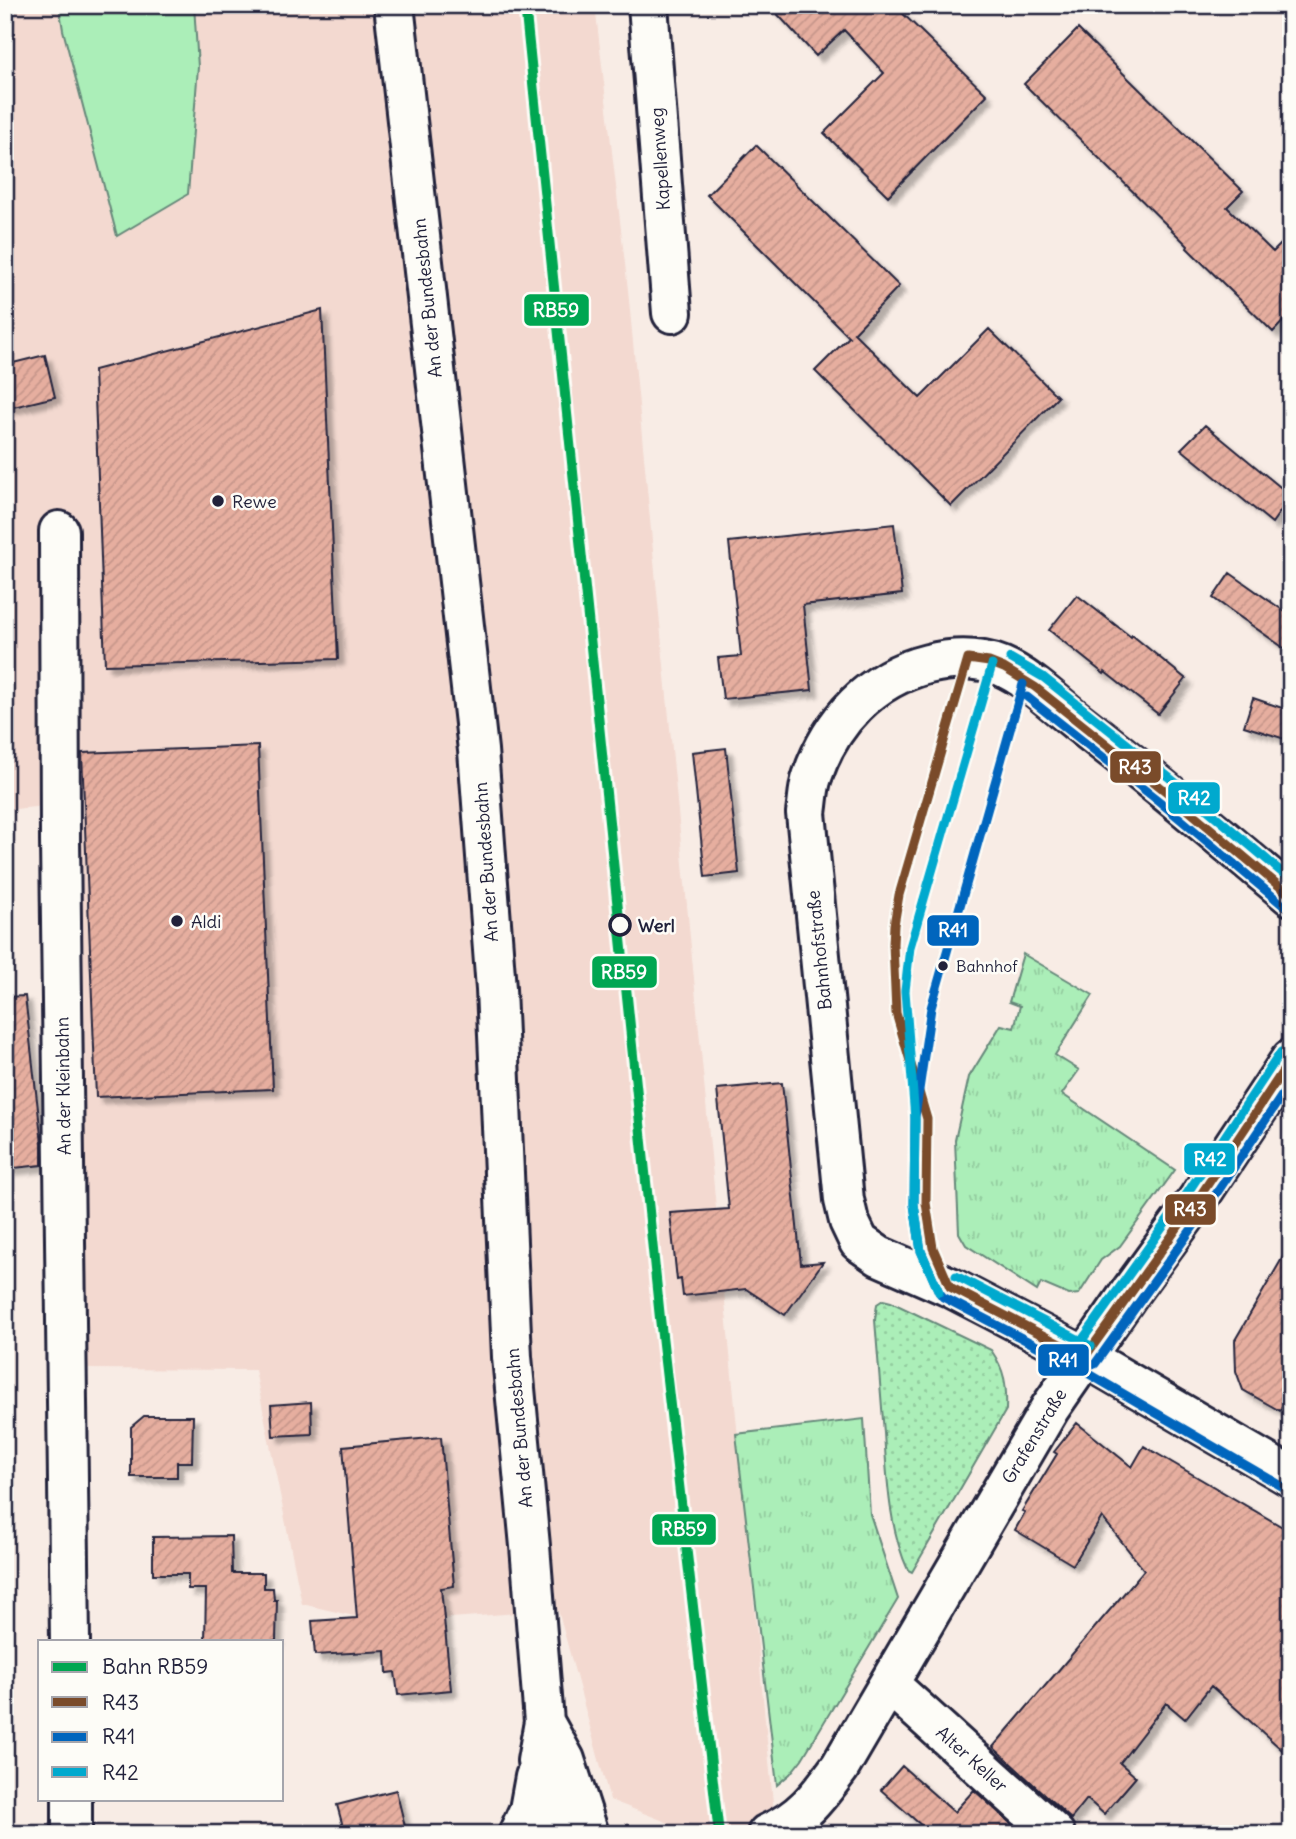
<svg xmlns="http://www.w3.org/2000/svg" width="1296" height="1839" font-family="Delius,sans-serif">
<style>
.built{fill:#f3d9d0}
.grass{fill:url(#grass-tufts);stroke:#66887a;stroke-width:2}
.park{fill:url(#park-dots);stroke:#66887a;stroke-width:2}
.garden{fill:#abeeb8;stroke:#66887a;stroke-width:2}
.building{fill:url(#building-hatch);stroke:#22223b;stroke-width:2;filter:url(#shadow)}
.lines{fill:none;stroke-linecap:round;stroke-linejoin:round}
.minor-casing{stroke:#22223b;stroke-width:44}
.minor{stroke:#fdfcf7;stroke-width:38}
.bus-1-casing{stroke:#fdfcf7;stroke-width:14}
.bus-2-casing{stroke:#fdfcf7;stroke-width:14}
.bus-3-casing{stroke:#fdfcf7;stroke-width:14}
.bus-1{stroke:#7a4b2a;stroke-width:9}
.bus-2{stroke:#0065bd;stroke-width:9}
.bus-3{stroke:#00a9ce;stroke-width:9}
.rail-1-casing{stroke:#fdfcf7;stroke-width:16}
.rail-1{stroke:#00a651;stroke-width:10}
.poi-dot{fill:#22223b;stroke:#fdfcf7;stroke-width:2.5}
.stop-dot{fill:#fdfcf7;stroke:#22223b;stroke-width:3.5}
.labels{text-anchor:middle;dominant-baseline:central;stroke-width:5;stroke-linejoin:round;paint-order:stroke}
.bus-label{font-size:16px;fill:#22223b;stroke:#fdfcf7;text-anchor:start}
.street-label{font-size:18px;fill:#22223b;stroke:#fdfcf7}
.poi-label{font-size:18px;fill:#22223b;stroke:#fdfcf7;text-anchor:start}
.stop-label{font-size:18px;font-weight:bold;fill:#22223b;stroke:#fdfcf7;text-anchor:start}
.line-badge{stroke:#fdfcf7;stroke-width:2.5}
.badge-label{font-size:19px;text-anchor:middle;font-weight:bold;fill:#fff}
</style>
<defs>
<pattern id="grass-tufts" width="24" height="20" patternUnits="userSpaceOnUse" patternTransform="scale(1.75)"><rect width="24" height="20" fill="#abeeb8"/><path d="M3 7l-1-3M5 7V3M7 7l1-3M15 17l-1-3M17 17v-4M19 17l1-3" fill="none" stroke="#93cc9f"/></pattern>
<pattern id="park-dots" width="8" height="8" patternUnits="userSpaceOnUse" patternTransform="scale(1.75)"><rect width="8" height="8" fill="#abeeb8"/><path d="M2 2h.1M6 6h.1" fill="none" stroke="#93cc9f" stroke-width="1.8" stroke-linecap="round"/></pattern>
<pattern id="building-hatch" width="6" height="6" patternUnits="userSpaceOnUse" patternTransform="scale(1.75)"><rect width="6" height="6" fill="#e6ae9f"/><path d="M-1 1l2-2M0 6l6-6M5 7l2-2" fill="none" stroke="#c5958a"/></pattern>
<filter id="shadow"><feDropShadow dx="6" dy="6" stdDeviation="2" flood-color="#0004"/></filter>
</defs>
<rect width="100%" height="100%" fill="#f8ece5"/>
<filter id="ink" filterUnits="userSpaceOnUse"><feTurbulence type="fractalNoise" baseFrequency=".0143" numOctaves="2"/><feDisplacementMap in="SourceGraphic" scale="14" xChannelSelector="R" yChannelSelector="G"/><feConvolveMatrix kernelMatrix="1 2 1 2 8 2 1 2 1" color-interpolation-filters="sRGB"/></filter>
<g filter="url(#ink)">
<path class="built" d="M5,5H595L628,290L776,1834H671L669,1823L610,1800L558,1610L384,1623L302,1604L255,1370L83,1369L65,804L5,810Z"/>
<path class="grass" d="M1023,954L1093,995L1055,1055L1079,1070L1062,1094L1175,1170L1120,1246L1101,1260L1079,1294L1069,1295L1041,1283L1037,1291L966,1245L959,1233L955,1140L969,1077L1001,1025L1014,1028L1020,1006L1009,1002Z
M864,1419L870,1514L898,1599L802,1759L790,1774L777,1785L736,1434Z"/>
<path class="park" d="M883,1300L891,1302L991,1350C1005,1370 1007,1386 1006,1410L912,1572L908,1570C889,1529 887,1478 884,1433C881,1395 878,1357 875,1320L877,1304Z"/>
<path class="garden" d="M59,5H194L198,67L188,194L117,236L63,30Z"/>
<path class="building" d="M769,5H894L987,95L888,196L824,133L884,73L844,30L816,56Z
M1078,29L1243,191L1227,207L1273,252L1291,234V313L1273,332L1187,248L1188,246L1024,84Z
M756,145L899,286L854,333L920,398L989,329L1058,397L951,506L815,371L849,337L707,195Z
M322,310L338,659L105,665L94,370Z
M45,355L55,397L5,409V365Z
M1205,425L1291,496L1272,523L1181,449Z
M894,524L902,594L803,605L812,690L723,699L718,658L741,656L729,542Z
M1230,573L1291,616V653L1213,598Z
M1077,595L1131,637L1132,635L1186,679L1158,714L1105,672L1104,674L1049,630Z
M1253,698L1291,711V741L1244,726Z
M258,746L273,1089L96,1097L82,753Z
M726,748L739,873L705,877L692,752Z
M25,996L42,1144V1165L5,1169V997Z
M782,1083L801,1264L823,1262L785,1315L746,1289L683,1296L681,1279L677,1280L670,1213L729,1209L717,1089Z
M1291,1243V1391L1280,1411L1243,1390L1236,1371L1235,1340Z
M311,1402L312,1434L273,1436L271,1405Z
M144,1416H193L192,1462H177V1477H131V1427Z
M1077,1423L1132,1467L1144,1446L1291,1532V1758L1211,1686L1185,1719L1166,1703L1120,1763L1136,1777L1104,1814L1087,1799L1071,1819L993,1747L1144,1570L1102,1517L1073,1565L1015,1530L1025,1512L1022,1511L1057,1454L1054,1452Z
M441,1437L454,1586L441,1588L451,1690L398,1695L395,1672L387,1673L386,1651L315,1655L312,1621L357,1618L343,1446Z
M231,1536L232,1573H264V1588H273L274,1600H277L276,1641H205L206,1589H188V1574H153V1537Z
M902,1766L954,1812L974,1790L1022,1834H931L881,1790Z
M396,1790L407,1834H345L337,1805Z"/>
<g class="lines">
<g class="minor-casing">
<path id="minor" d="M394,5L478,750L496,989L512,1357L530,1546L544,1722L537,1761L545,1814L550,1834
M648,5L672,313
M59,531L60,841L70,1641
M1291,896C1221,837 1151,778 1078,722C1054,703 1029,678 1001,666C977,657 952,658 928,664C871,678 831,721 812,777C808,788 808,801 806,813L844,1200L849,1221L859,1242L879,1256L950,1287L1085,1357L1291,1477
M889,1684L1055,1834
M544,1722L565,1760L589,1834
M72,1799V1834
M518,1834L529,1810L535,1777
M767,1834C802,1819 818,1797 840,1767L1050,1408L1131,1291L1198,1199L1291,1059"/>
</g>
<use href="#minor" class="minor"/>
<g class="bus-1-casing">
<path id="bus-1" d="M968,659L989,662L1004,668L1035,687L1168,793L1291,896
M950,1287L933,1248L926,1203L927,1119L896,1013L893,944L894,925L899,895L968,659
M950,1287L1085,1357
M1085,1357L1198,1199L1291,1059"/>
</g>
<g class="bus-2-casing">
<path id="bus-2" d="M1023,684L931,1008L915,1117L914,1205L921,1251L939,1292L943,1297L1079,1368L1285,1488
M1027,697L1160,802L1283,905
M1095,1364L1208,1206L1291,1082"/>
</g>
<g class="bus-3-casing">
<path id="bus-3" d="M1010,658L1043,677L1176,783L1291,880
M956,1276L1091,1346
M939,1292L921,1251L914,1204L915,1119L905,991L910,947L992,665
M1075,1350L1188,1192L1281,1052"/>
</g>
<use href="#bus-1" class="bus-1"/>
<use href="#bus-2" class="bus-2"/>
<use href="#bus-3" class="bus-3"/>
<g class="rail-1-casing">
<path id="rail-1" d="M525,5L660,1318L719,1834"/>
</g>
<use href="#rail-1" class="rail-1"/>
</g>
</g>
<g class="poi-dot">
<circle cx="218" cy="501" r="7"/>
<circle cx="177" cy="921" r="7"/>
<circle cx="943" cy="966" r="6"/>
</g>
<circle class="stop-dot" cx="620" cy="925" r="10"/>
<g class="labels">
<g class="bus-label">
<text x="956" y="966">Bahnhof</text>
</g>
<g class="street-label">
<text transform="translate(660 159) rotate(-94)">Kapellenweg</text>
<text transform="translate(427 298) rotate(-96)">An der Bundesbahn</text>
<text transform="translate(486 862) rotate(-94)">An der Bundesbahn</text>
<text transform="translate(819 950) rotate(-96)">Bahnhofstraße</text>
<text transform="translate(63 1086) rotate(-91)">An der Kleinbahn</text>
<text transform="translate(519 1428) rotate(-95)">An der Bundesbahn</text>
<text transform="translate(1034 1436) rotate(-59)">Grafenstraße</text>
<text transform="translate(972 1759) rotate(42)">Alter Keller</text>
</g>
<g class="poi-label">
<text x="232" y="501">Rewe</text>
<text x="191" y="921">Aldi</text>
</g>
<g class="stop-label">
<text x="638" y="925">Werl</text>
</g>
</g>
<g class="line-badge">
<rect x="523" y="293" width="67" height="34" rx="7" fill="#00a651"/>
<rect x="1109" y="750" width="53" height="34" rx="7" fill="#7a4b2a"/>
<rect x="1167" y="781" width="54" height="34" rx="7" fill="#00a9ce"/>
<rect x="926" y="914" width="54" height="33" rx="7" fill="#0065bd"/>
<rect x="591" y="955" width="67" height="34" rx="7" fill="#00a651"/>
<rect x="1183" y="1142" width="53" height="34" rx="7" fill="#00a9ce"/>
<rect x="1164" y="1193" width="53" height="33" rx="7" fill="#7a4b2a"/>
<rect x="1037" y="1343" width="53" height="34" rx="7" fill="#0065bd"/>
<rect x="651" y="1513" width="66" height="33" rx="7" fill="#00a651"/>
</g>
<g class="badge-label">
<text x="556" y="317">RB59</text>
<text x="1135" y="774">R43</text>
<text x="1194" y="805">R42</text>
<text x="953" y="937">R41</text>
<text x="624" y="979">RB59</text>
<text x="1210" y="1166">R42</text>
<text x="1190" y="1216">R43</text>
<text x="1063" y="1367">R41</text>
<text x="684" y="1536">RB59</text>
</g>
<rect width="1296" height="1839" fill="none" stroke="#fdfcf7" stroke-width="28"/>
<rect x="14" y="14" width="1268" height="1811" fill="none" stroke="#22223b" stroke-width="2.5" filter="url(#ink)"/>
<rect x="38" y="1640" width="245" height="161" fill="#fdfcf7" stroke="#a5a5ac" stroke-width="2"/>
<rect x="52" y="1662" width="35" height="10" fill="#00a651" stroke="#a5a5ac" stroke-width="2"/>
<text x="102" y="1674" font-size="21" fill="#22223b">Bahn RB59</text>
<rect x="52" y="1697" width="35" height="10" fill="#7a4b2a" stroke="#a5a5ac" stroke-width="2"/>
<text x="102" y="1710" font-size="21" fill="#22223b">R43</text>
<rect x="52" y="1732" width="35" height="10" fill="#0065bd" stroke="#a5a5ac" stroke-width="2"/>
<text x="102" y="1744" font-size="21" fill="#22223b">R41</text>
<rect x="52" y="1767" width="35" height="10" fill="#00a9ce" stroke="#a5a5ac" stroke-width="2"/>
<text x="102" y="1780" font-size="21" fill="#22223b">R42</text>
</svg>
